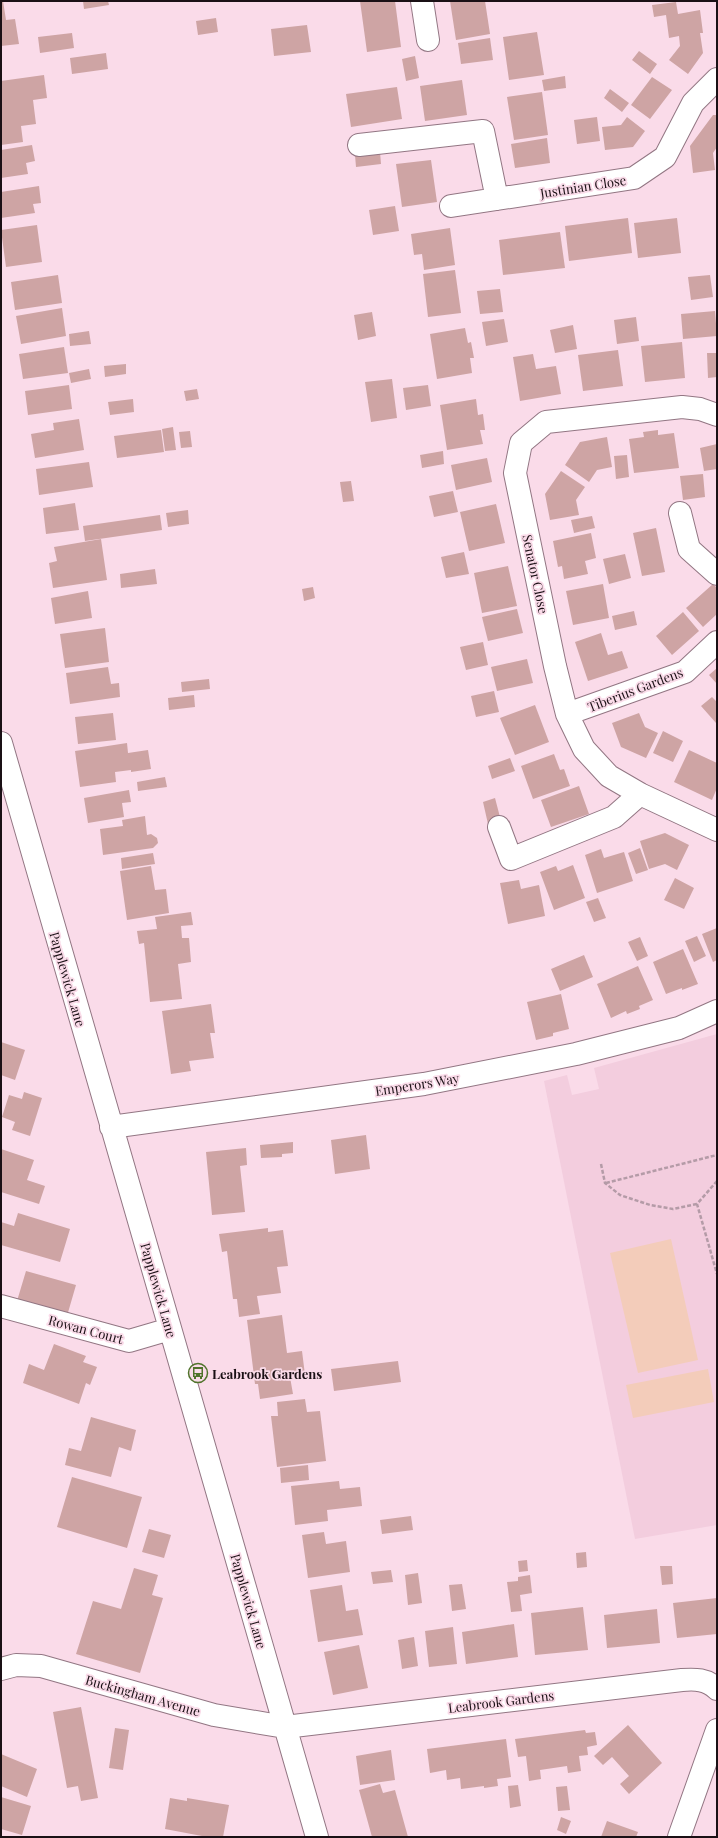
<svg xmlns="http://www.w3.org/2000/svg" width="718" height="1838" font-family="'Playfair Display',serif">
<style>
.built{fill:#f3cdde}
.pitch{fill:#f3ccba}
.building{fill:#cea4a4}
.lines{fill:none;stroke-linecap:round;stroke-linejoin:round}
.minor-casing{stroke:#927683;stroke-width:24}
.path{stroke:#b49ba7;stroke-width:2.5;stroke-dasharray:4 2;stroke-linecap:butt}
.minor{stroke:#fff;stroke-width:22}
.labels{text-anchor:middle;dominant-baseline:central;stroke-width:3.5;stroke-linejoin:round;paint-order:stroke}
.street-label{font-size:13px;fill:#1a1015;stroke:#fadbe9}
.poi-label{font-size:13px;font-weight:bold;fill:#1a1015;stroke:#fadbe9;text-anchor:start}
</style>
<rect width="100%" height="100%" fill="#fadbe9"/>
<path class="built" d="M717,1034V1525L635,1539L544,1081L567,1075L572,1095L599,1089L594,1068Z"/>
<path class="pitch" d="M671,1239L698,1360L638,1373L610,1253Z
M708,1369L714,1402L633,1418L626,1385Z"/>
<path class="building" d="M1,1H3L6,20L15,19L19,44L1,46Z
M83,1H108L109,5L84,9Z
M360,1H395L401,47L367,52Z
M450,1H485L490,34L456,40Z
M676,2L678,14L700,10L703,33H700L703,53L688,74L669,60L680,46L679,36L669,38L666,15L654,17L652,5Z
M216,18L218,32L198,35L196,21Z
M307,25L311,52L274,56L271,29Z
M537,32L544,75L509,80L503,37Z
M72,33L74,48L40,53L38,37Z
M490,38L493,60L461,64L458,43Z
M639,51L657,64L650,74L632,60Z
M106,53L108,69L72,74L70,58Z
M415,56L419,78L406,81L402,59Z
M44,75L47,98L33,100L36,124L21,126L23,142L1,145V81Z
M565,76L566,88L544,91L542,80Z
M652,77L672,90L650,119L631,105Z
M462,80L467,115L425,121L420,86Z
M397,87L402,119L351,127L346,94Z
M610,89L629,103L622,112L604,98Z
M542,92L548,135L514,140L507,97Z
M713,115H717V147L713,153L715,170L693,173L690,146Z
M597,117L600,141L577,144L574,120Z
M627,117L645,131L633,147L605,150L602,127L621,125Z
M547,138L550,163L515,168L511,144Z
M32,145L35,161L26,163L28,174L1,178V150Z
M380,152L381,164L356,167L355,155Z
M431,160L437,202L402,207L396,164Z
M39,186L41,203L33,204L35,213L1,218V192Z
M395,206L399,231L373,235L369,210Z
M628,218L632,253L569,261L565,226Z
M677,218L681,253L638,258L634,223Z
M37,225L42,262L6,267L1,230Z
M450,228L455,265L424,270L422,254L414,255L411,234Z
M560,232L565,268L503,275L499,240Z
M455,270L461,313L428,317L423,274Z
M58,275L62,303L15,310L11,282Z
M710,275L713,297L691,300L688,277Z
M500,289L503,312L480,314L477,291Z
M62,308L66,336L21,344L16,316Z
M715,311L717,336L683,339L681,314Z
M372,312L376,336L358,340L354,315Z
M636,317L639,341L617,344L614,320Z
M504,319L508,342L486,346L482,322Z
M573,325L577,349L555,353L550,330Z
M465,328L468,343L471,342L474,358H470L472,373L437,379L430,334Z
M89,331L91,344L70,346L69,334Z
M682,342L685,378L645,382L641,346Z
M64,347L68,373L23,379L19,354Z
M618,350L623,386L583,391L578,355Z
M707,353H717V377L708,378Z
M533,354L536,369L556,366L561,394L520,401L513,357Z
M126,364V374L105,377L104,366Z
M89,369L91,379L71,383L69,373Z
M392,379L397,418L371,422L365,382Z
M69,385L72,409L28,415L25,391Z
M428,385L431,406L406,410L403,388Z
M197,389L199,399L186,401L184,391Z
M133,399L134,412L110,415L108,402Z
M476,399L478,415L483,414L485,430H480L483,444L447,450L440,405Z
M79,419L84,450L35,458L31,434L54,430L53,423Z
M173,427L176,450L165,451L162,429Z
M161,430L164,452L117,458L114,436Z
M658,430V435L674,433L679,468L634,473L629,439L644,437L643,432Z
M190,431L192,447L181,448L179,432Z
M607,437L612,467L597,470L589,482L565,465L580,442Z
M717,444V469L704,471L700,448Z
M443,451L444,464L422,468L420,455Z
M627,455L629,477L616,479L614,456Z
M487,458L492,482L456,490L451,465Z
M89,462L93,487L39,495L36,469Z
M561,471L585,487L576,500L579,515L550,520L545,494Z
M703,474L705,497L683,500L680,476Z
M351,481L354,501L343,502L340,482Z
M453,491L458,512L434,517L429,496Z
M75,503L79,530L46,534L43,508Z
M496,504L505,543L469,551L460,512Z
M188,510L189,524L168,527L166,513Z
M160,515L162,530L85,541L83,526Z
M592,516L595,528L574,533L571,520Z
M656,528L665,572L642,576L633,533Z
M591,533L596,558L585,561L588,574L564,579L562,566L558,567L553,541Z
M101,539L107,580L53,588L49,563L57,561L54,547Z
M464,552L469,574L446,578L441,557Z
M625,554L631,578L609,584L603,559Z
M508,566L517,606L482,613L474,573Z
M155,569L157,584L121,588L120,574Z
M603,584L609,618L573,625L566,591Z
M713,584L717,588V614L703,627L686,608Z
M313,587L315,598L304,601L302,589Z
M88,591L92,618L55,624L51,598Z
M517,609L523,633L488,641L482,617Z
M634,611L637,625L615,630L612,616Z
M683,612L699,631L672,655L656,636Z
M105,628L109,662L65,668L60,634Z
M601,633L608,655L622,651L628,668L588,681L575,642Z
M483,642L488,665L466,670L460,647Z
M527,659L533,683L497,691L491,667Z
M108,667L111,684L119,683L120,697L70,704L66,673Z
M717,668V684L709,675Z
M209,679L210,689L182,692L181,682Z
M494,691L499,712L476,717L471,696Z
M194,695L195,707L169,710L168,698Z
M712,697L717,702L716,723L701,706Z
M535,705L549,742L515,755L500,718Z
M113,713L116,740L78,744L75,717Z
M639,713L645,727L658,733L646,758L621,747L612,723Z
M663,731L683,741L673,762L653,753Z
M127,743L128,753L148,750L151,769L131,772V770L115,772L116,782L80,787L75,751Z
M689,750L717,763V788L712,800L674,782Z
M554,754L560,770L564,769L570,786L533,799L521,766Z
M510,758L515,771L492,779L488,766Z
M165,777L167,787L138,791L137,782Z
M579,786L589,814L551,827L541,800Z
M129,790L131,802L122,803L124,817L88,823L84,798Z
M495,798L501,821L488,824L483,802Z
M145,816L147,835L151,834L157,838L158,843L153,848L103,855L100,829L123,826L122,820Z
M665,833L689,845L677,870L665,864L649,869L640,841Z
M640,848L648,870L636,874L628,853Z
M601,849L604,858L624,852L633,881L597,893L585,855Z
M153,853L155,864L122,869L121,858Z
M573,865L585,898L554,910L540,872L556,866L558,871Z
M151,866L155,890L166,889L169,913L127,920L120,871Z
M675,878L694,888L684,909L664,900Z
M519,880L521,889L539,885L545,916L508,924L500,883Z
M598,898L606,918L594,922L586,902Z
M191,912L193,925L181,926L182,938H189L191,962L178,964L182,999L150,1002L144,943L139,944L137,931L157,929L155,917Z
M717,928V960L713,962L702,934Z
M697,936L706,956L694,962L685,941Z
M640,937L648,956L637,961L628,942Z
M683,949L698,984L682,990V988L666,994L653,962Z
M584,955L593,977L560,991L551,969Z
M638,966L653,1000L639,1006L640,1009L627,1014L626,1011L611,1018L597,984Z
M561,994L569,1029L553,1033V1036L536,1040L527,1002Z
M211,1004L215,1033H210L214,1058L189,1061L191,1071L171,1074L162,1011Z
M1,1042L25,1050L15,1080L1,1075Z
M24,1092L42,1098L30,1136L12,1130L15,1122L2,1117L9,1095L22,1099Z
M366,1135L370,1169L335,1174L331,1140Z
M293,1142V1153L282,1154V1157L261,1158L260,1145Z
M246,1148L247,1165L240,1166L245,1212L212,1215L206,1152Z
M1,1149L34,1160L27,1180L45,1186L39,1204L1,1192Z
M18,1213L70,1229L60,1262L1,1245V1222L14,1226Z
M268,1228V1232L283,1230L288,1266L277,1267L281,1293L257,1296L260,1314L239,1317L237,1299H233L227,1251L222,1252L219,1234Z
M26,1271L76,1285L67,1316L17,1301Z
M282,1315L287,1353L302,1351L305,1375L290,1377L293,1394L260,1399L258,1384H255L247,1320Z
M54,1344L86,1356L83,1362L97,1367L90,1385L86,1383L79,1404L23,1383L29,1364L44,1370Z
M398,1361L401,1382L334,1391L331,1369Z
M305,1399L307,1412L320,1411L326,1461L277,1467L271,1416H278L277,1402Z
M91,1417L136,1430L131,1451L119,1447L111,1477L65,1465L69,1448L81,1451Z
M308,1465L309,1480L281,1483L280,1468Z
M72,1477L142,1497L127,1548L57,1527Z
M339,1481L340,1489L360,1487L362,1506L327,1510L328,1521L295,1525L291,1486Z
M411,1516L413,1530L382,1534L380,1520Z
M149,1529L171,1535L164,1558L142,1552Z
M324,1532L326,1544L346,1541L350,1572L308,1578L302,1535Z
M586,1552L587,1567L577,1568L576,1553Z
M527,1560L528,1571L519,1572L518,1561Z
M660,1566H672L673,1584L662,1585Z
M134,1568L158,1575L152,1595L163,1598L140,1673L76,1654L93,1601L121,1609Z
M391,1570L393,1582L373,1584L371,1572Z
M418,1573L422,1603L408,1605L405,1575Z
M530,1575L532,1593L520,1595L522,1611L511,1612L507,1582L518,1581V1577Z
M462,1584L466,1609L452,1611L449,1585Z
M342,1585L346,1611L358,1609L363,1635L318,1642L310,1590Z
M717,1598V1634L677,1638L673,1603Z
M583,1607L588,1650L535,1655L531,1613Z
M657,1609L660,1643L607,1648L604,1615Z
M514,1624L518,1657L466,1664L462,1632Z
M453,1627L457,1664L429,1667L425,1631Z
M414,1637L418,1666L402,1669L398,1640Z
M359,1645L368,1688L333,1695L324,1652Z
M81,1707L98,1798L81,1801L78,1786L67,1788L53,1712Z
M628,1725L662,1763L629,1794L620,1784L629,1776L612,1757L603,1765L594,1756Z
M115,1728L129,1730L123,1770L109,1768Z
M585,1730L586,1733L595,1732L597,1745L587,1747L588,1755L579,1756L581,1771L568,1773L567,1766L540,1770L541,1779L529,1781L526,1756L518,1757L515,1739Z
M506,1739L511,1777L497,1779L498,1786L484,1788V1786L461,1789L460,1778L447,1780L446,1770L430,1773L427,1749Z
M391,1750L395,1780L360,1785L356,1756Z
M1,1754L37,1769L27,1797L1,1786Z
M380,1784L383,1793L395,1790L408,1837H372L359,1790Z
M518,1785L521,1806L510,1808L508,1786Z
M567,1786L570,1810L558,1811L556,1787Z
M1,1797L31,1806L22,1835L1,1829Z
M170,1798L187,1801V1798L229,1805L223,1837H201L202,1836L165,1829Z
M561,1817L571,1821L566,1834L557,1830Z
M607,1821L638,1832L636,1837H601Z"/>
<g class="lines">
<g class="minor-casing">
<path id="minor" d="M422,1L428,40
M359,145L483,131L497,199
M451,206L634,178L665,157L693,103L717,79
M717,415L700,409L682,407L546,422L521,443L515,473L555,666L567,714L584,749L609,776L640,794L717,830
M680,513L689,549L717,574
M567,714L685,672L717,642
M1,743L317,1837
M499,827L511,859L614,817L640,794
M111,1127L424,1084L576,1054L679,1028L717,1011
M1,1306L129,1341L170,1329
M1,1669L16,1665L41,1666L214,1715L285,1727L682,1680C695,1679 707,1679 717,1689
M679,1837L717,1730"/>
</g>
<path class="path" d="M601,1164L605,1183L620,1195L650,1205L673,1209L697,1204
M717,1181L697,1204L717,1274
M606,1183L717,1155"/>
<use href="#minor" class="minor"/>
</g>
<defs>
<g id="bus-ring" transform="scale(1)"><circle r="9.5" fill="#fadbe9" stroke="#50732b" stroke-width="1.5"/><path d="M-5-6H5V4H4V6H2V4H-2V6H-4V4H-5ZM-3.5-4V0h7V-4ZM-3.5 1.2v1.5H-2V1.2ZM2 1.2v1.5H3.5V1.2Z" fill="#50732b"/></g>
</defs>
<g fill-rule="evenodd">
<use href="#bus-ring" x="198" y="1373"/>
</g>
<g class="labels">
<g class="street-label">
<text transform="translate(583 186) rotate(-9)">Justinian Close</text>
<text transform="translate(536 574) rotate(78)">Senator Close</text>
<text transform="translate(635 689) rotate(-21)">Tiberius Gardens</text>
<text transform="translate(68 979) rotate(74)">Papplewick Lane</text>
<text transform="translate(417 1084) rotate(-9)">Emperors Way</text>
<text transform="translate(159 1290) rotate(74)">Papplewick Lane</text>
<text transform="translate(86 1329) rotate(15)">Rowan Court</text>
<text transform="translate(249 1601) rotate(74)">Papplewick Lane</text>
<text transform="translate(143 1695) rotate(16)">Buckingham Avenue</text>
<text transform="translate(501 1701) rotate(-7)">Leabrook Gardens</text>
</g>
<g class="poi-label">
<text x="212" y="1373">Leabrook Gardens</text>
</g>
</g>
<rect width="718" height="1838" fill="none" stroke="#1a1015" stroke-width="4"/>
</svg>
